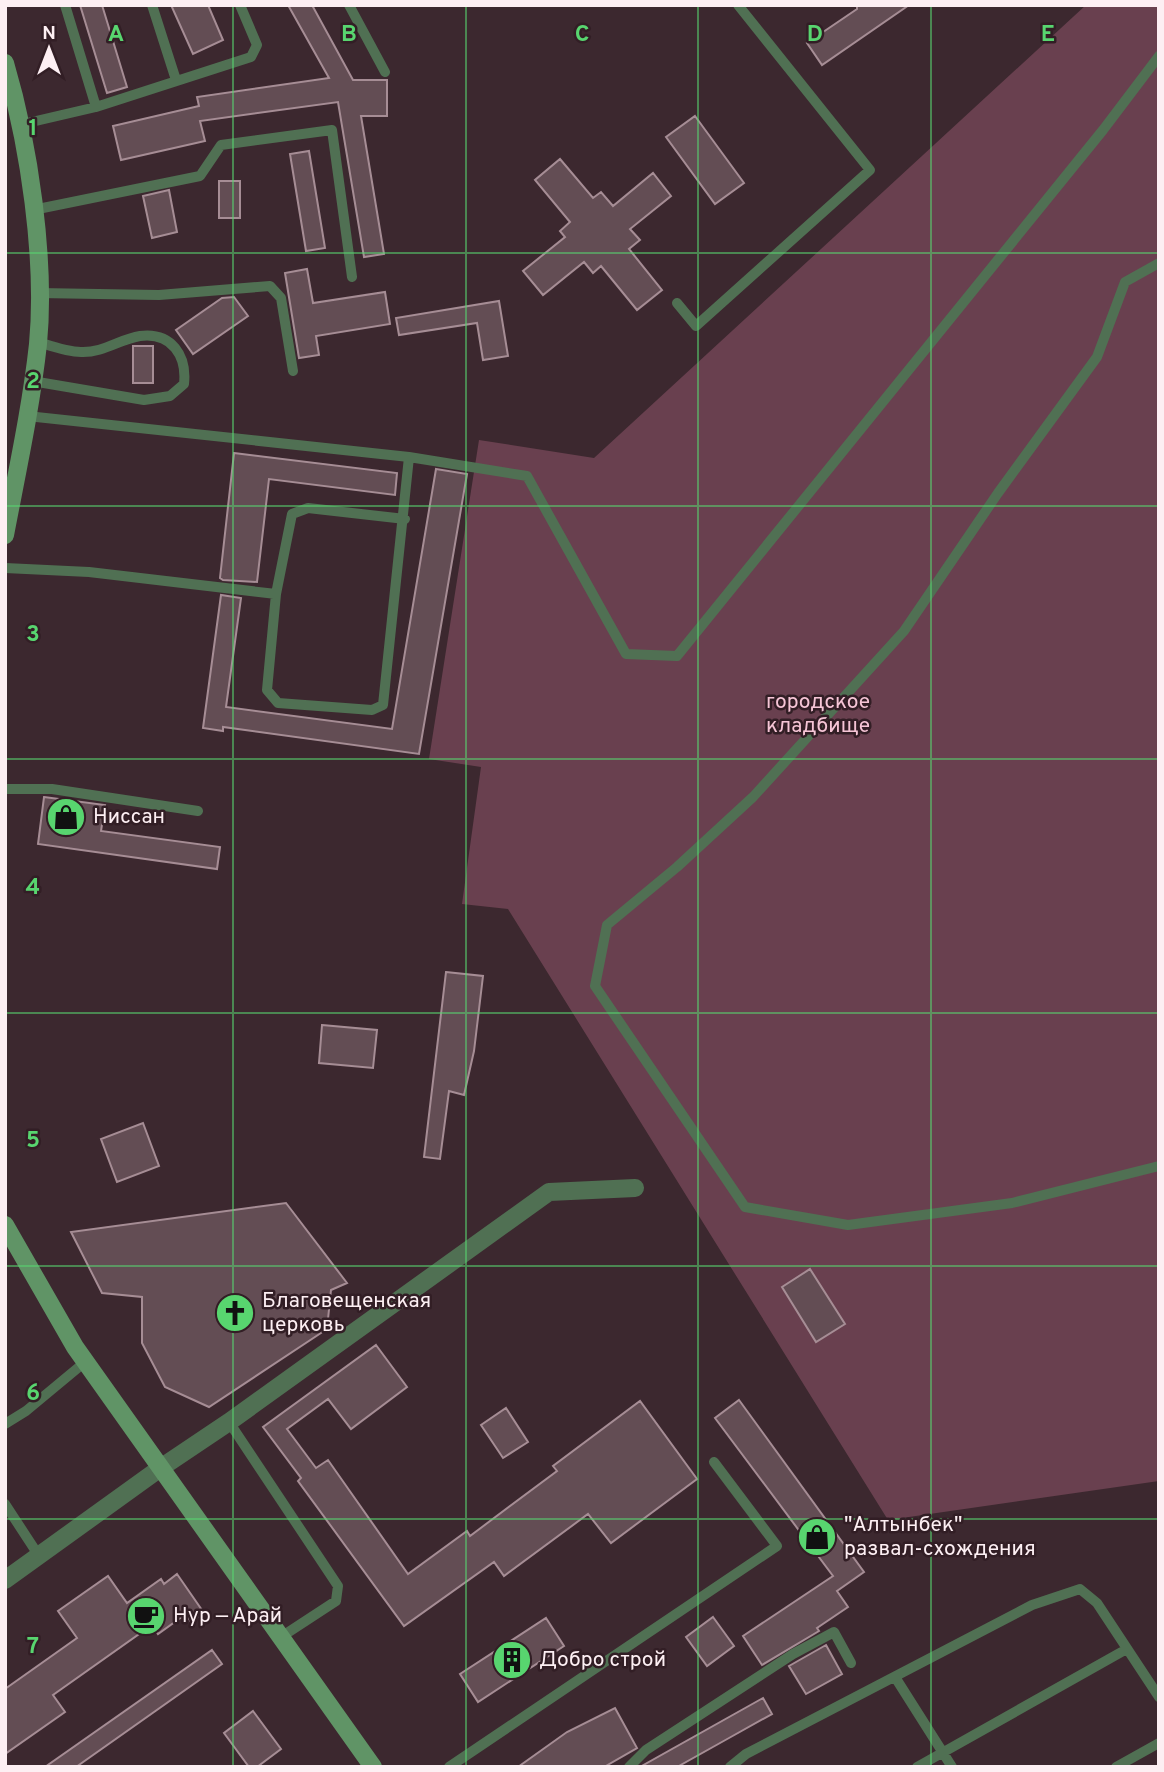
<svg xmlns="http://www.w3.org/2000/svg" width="1164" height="1772" font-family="Overpass,sans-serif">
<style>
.green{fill:#69404f}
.building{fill:#634d54;stroke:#a68d95;stroke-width:2}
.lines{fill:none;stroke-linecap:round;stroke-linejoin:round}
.service{stroke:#507053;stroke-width:10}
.minor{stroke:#507053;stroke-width:18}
.tertiary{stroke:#507053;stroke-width:18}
.secondary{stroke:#609466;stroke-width:18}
.grid{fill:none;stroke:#58d56f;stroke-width:2;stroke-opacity:0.55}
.labels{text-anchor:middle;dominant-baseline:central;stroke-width:5;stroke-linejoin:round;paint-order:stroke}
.park-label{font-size:21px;fill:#f6c5d6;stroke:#321e25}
.poi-label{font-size:21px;fill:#fdeff3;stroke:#321e25;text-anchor:start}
.grid-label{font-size:23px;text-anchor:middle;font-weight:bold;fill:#58d56f;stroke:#321e25;stroke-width:5;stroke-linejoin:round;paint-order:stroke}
</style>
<rect width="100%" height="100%" fill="#3c282f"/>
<path class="green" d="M1086,5H1159V1481L888,1520L508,909L462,904L481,767L429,759L479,440L594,458Z"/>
<path class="building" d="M80,5H102L127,87L107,93Z
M171,5H208L223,40L193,54Z
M288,5H312L353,80H387V116H361L384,254L364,257L338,102L200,121L205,141L121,160L113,126L199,106L197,97L329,78Z
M857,5H909L822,65L807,43L857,9Z
M695,116L744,183L715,204L666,137Z
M309,151L325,248L306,251L290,154Z
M560,159L593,198L601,192L613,206L653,173L671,196L630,229L640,240L629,249L662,290L637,310L601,266L593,273L584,262L543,295L523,271L565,237L560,231L570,222L535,180Z
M219,181H240V218H219Z
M169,190L177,232L152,238L143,196Z
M307,269L313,303L385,292L390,324L316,336L319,355L299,358L285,273Z
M234,297L248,316L193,354L176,330L222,298Z
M499,301L508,356L483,360L477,323L399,335L396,318Z
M133,346H153V383H133Z
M234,453L397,473L395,495L269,479L257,582L223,580L220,578Z
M436,469L467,474L419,754L223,727V731L203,728L221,595L241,598L226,707L392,729Z
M44,797L105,805L101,831L220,847L217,869L38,844Z
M446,972L483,976L474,1051L464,1095L449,1091L440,1159L424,1157Z
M322,1025L377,1030L373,1068L319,1063Z
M143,1123L159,1166L117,1182L101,1139Z
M286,1203L347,1283L331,1290L327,1329L209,1407L165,1387L142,1343V1297L102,1293L71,1232Z
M810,1269L845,1324L816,1342L782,1287Z
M376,1345L407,1387L351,1429L328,1399L287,1429L316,1468L328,1460L408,1574L467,1531L470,1536L557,1471L553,1466L640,1401L697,1479L611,1543L588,1514L504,1576L494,1562L404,1626L298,1481L301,1478L263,1427Z
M739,1400L864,1572L837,1591L848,1607L817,1628L819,1631L762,1665L743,1636L833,1576L715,1418Z
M506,1408L528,1442L503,1458L481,1425Z
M177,1574L204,1613L191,1622L186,1614L158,1634L152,1625L53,1695L65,1712L5,1754V1689L77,1638L58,1611L108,1576L127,1603L161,1579L164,1584Z
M713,1617L734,1646L707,1666L686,1637Z
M546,1618L564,1646L478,1702L460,1674Z
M826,1645L842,1674L806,1694L789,1666Z
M212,1650L222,1664L76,1767H45Z
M763,1698L772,1714L729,1738L677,1767H640Z
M615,1708L637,1748L604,1767H518L567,1732Z
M253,1711L281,1749L257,1767H249L224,1733Z"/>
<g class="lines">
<path class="service" d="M65,5L96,107
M152,5L176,80
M349,5L385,72
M23,124L96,107L251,57L257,45L240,5
M33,210L200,176L221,145L332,130L352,277
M1159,263L1125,282L1097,357L998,493L904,631L753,797L677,867L607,925L595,986L745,1207L848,1225L1012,1203L1159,1166
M38,293L159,295L270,286L281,298L293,371
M677,303L696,326L870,170L738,5
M32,381L144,400L170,396L184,384C187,356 172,332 140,336C120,339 103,353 81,352C67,352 51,346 38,342
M27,416L409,457L383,705L372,710L278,703L267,690L276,594L292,514L308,508L405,519
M409,457L527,476L626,654L677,656L1103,130L1159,56
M5,568L89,572L276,594
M5,789H52L198,811
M229,1422L338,1586L336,1601L281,1637
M5,1424L26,1411L85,1362
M5,1504L39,1556
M895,1677L952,1767
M449,1767L777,1546L714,1462
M629,1767L646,1750L793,1654L834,1632L851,1663
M730,1767L746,1754L1032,1605L1080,1589L1097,1603L1159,1697
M917,1767L1125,1650
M1116,1767L1159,1743"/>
<path class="minor" d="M159,1469L229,1422L549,1192L635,1188"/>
<path class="tertiary" d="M5,1580L159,1469"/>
<path class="secondary" d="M5,63C29,144 46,259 38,344C31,408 17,472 5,535
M5,1225L75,1347L373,1767"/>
</g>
<path class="grid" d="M233,5V1767M466,5V1767M698,5V1767M931,5V1767M5,253H1159M5,506H1159M5,759H1159M5,1013H1159M5,1266H1159M5,1519H1159"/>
<defs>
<g id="shop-disc" transform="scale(2.0125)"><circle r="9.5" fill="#58d56f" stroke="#321e25"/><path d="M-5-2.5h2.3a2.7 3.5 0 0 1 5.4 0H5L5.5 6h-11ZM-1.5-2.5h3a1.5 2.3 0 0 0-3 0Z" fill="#111"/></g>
<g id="church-disc" transform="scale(2.0125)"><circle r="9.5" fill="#58d56f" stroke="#321e25"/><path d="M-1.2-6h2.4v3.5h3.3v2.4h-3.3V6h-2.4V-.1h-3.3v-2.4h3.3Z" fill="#111"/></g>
<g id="cafe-disc" transform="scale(2.0125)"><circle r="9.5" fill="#58d56f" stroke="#321e25"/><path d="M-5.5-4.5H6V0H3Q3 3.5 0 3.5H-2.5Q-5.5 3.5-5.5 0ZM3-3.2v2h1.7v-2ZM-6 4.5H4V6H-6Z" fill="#111"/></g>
<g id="building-disc" transform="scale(2.0125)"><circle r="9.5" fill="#58d56f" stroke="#321e25"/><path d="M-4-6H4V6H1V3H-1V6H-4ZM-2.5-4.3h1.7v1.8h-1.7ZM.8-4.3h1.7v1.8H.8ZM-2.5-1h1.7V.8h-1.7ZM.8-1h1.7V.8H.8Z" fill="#111"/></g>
</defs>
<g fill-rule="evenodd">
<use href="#shop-disc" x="66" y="817"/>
<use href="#church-disc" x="235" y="1313"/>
<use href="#shop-disc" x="817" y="1537"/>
<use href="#cafe-disc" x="146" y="1616"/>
<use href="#building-disc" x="512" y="1660"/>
</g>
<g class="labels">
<g class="park-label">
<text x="818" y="702">городское<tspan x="818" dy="24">кладбище</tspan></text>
</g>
<g class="poi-label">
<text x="93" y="817">Ниссан</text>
<text x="262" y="1301">Благовещенская<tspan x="262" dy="24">церковь</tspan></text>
<text x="844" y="1525">"Алтынбек"<tspan x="844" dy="24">развал-схождения</tspan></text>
<text x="173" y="1616">Нур — Арай</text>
<text x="539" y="1660">Добро строй</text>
</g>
</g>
<g class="grid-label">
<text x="116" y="41">A</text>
<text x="349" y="41">B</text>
<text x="582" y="41">C</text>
<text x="815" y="41">D</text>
<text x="1048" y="41">E</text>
<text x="33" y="135">1</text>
<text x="33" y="388">2</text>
<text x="33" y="641">3</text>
<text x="33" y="894">4</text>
<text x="33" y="1147">5</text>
<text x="33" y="1400">6</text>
<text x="33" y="1653">7</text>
</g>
<rect width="1164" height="1772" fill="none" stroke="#fdeff3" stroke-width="14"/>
<g transform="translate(49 49)" stroke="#321e25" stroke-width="5" paint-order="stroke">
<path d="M0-5L12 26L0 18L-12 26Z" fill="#fdeff3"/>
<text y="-10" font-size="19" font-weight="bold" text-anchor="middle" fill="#fdeff3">N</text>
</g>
</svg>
